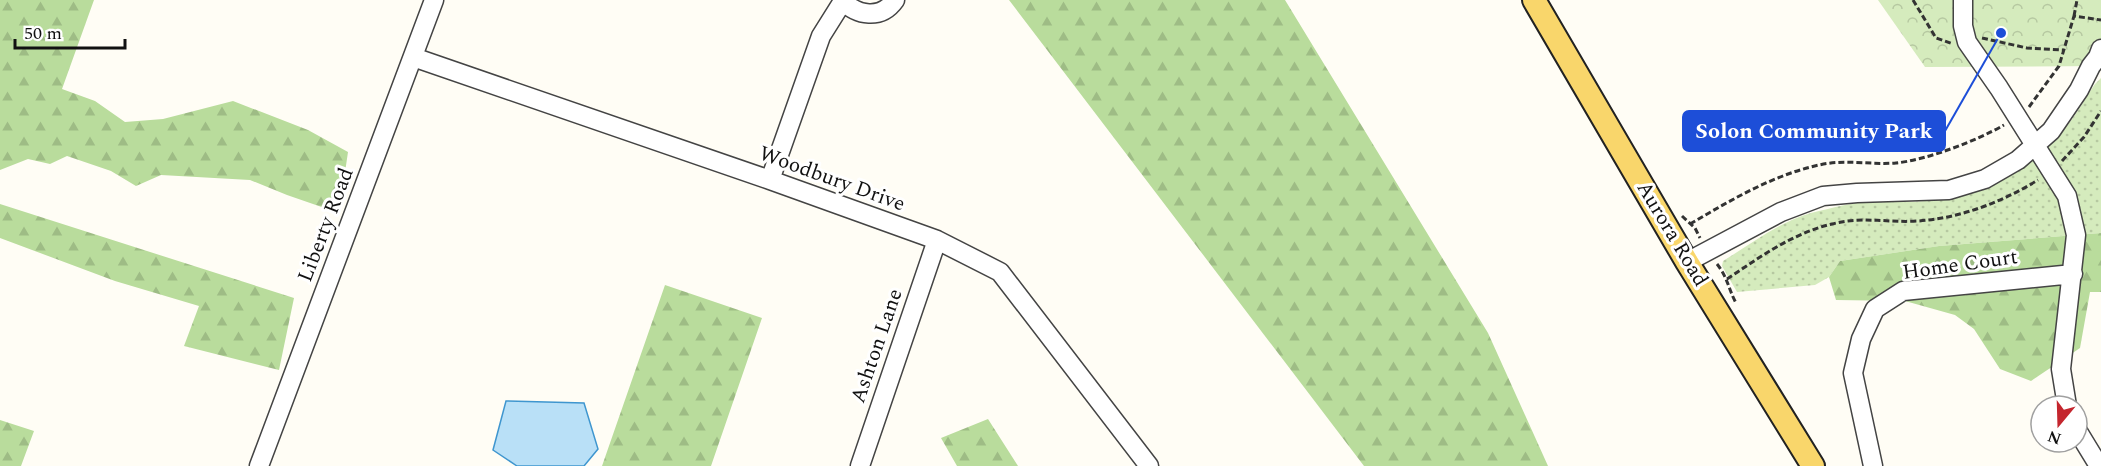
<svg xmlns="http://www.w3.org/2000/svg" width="2101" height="466" font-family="Spectral,serif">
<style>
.grass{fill:url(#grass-dots)}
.forest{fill:url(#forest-firs)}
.park{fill:url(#park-crowns)}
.water{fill:#b9e0f7;stroke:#3f96cf;stroke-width:1.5}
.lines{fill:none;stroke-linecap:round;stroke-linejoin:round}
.minor-casing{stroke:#444;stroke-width:21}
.major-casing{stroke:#222;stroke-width:26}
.path{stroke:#333;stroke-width:3;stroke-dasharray:6 3;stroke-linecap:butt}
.minor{stroke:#fff;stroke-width:18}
.major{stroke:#f9d66b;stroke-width:22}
.labels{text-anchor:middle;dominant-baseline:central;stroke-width:6;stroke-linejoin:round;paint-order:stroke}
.street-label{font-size:21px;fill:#111;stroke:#fff}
.leader{fill:none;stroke:#1d4ed8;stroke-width:2}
.callout-dot{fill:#1d4ed8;stroke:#fff;stroke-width:2}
.callout{fill:#1d4ed8;stroke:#1d4ed8;stroke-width:2}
.callout-label{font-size:22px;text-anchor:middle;font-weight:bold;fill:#fff}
</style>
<defs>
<pattern id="grass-dots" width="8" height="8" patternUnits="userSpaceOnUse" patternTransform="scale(1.5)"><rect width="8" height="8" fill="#d5ebbd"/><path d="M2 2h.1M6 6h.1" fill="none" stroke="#b6c8a1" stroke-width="1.8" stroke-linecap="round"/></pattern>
<pattern id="forest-firs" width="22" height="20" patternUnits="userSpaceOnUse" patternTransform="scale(1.5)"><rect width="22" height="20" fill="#b9dc9c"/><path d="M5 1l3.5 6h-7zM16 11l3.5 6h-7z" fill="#9ebc85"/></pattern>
<pattern id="park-crowns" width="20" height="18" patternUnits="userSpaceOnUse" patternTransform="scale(1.5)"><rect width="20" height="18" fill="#d5ebbd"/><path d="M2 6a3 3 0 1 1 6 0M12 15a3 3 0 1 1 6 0" fill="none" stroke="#b6c8a1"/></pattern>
</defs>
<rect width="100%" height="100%" fill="#fffdf5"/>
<path class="grass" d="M2101,78V233L1939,246L1840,261L1829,277L1815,285L1737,292L1722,266L1723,261C1751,244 1779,222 1811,213C1832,208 1853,202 1874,201C1891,200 1908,203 1925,201C1982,193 2026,172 2064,129C2076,116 2085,98 2095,84Z"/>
<path class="forest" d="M0,0H94L62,89L95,101L125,122L163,119L233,101L308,130L348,152L339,213L287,195L250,180L161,175L136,186L111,171L67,156L50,164L28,159L0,170Z
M1009,0H1285L1488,333L1548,466H1364Z
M0,204L294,298L279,370L184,346L199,306L115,281L0,238Z
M2101,233V292H2090L2080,348L2031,381L2000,369L1974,329L1955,315L1905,301L1836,300L1829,277L1840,261L1939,246Z
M665,285L762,318L711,466H602Z
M988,419L1018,466H957L941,438Z
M0,420L34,431L21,466H0Z"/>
<path class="park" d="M1878,0H2101V66L1925,67Z"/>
<path class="water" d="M506,401L584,403L598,449L584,466H517L493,450Z"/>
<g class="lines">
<g class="minor-casing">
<path id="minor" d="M842,0C857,16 881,20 895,0
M1963,0V26L1967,42L1999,88L2067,196L2076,235L2061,369L2067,406
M413,57L770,180L937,240L1000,272L1149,466
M770,180L821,36L843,1
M1687,262L1781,212L1823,196L1857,193L1949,190L1985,179L2018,160L2051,131L2079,90L2091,66L2098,57L2101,49
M2077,430L2099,466
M259,466L434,0
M860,466L937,240
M1873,466L1853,373L1861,339L1875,309L1903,291L2073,274"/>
</g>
<g class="major-casing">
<path id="major" d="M1534,0L1687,262L1813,466"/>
</g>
<path class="path" d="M1913,0L1936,38L1953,44
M2074,16L2077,0
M1982,38L2027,48L2063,50
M2029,107L2059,66L2074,16L2101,20
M2062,161L2084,137L2101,111
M1682,216L1695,228L1700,238
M1690,224C1731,200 1773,175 1819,165C1845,159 1870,165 1896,163C1927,160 1978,140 2004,125
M1717,264C1728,278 1728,288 1736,303
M1727,279C1760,257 1793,233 1832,224C1864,216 1887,223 1918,221C1961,218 2002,202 2038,180"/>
<use href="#minor" class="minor"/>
<use href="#major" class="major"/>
</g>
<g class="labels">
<g class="street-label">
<text transform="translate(832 179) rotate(20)">Woodbury Drive</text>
<text transform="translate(326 225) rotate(-69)">Liberty Road</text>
<text transform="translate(1672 234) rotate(59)">Aurora Road</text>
<text transform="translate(1960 265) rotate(-8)">Home Court</text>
<text transform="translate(877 346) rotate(-71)">Ashton Lane</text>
</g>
</g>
<path class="leader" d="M2001 33L1945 131"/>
<circle class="callout-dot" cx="2001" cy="33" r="6"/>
<rect class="callout" x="1683" y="111" width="262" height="40" rx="6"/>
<g class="callout-label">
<text x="1814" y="138">Solon Community Park</text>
</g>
<g transform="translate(2059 424) rotate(199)"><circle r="28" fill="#ffffff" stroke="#a0a0a0" stroke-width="1.5"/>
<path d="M0-4.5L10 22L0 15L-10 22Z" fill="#c4262e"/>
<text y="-9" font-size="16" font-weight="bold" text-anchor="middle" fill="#111111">N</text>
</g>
<path d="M15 39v9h110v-9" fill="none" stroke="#111111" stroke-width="3"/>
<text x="24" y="39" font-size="18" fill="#111111" stroke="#ffffff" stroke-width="4.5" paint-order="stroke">50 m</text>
</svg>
